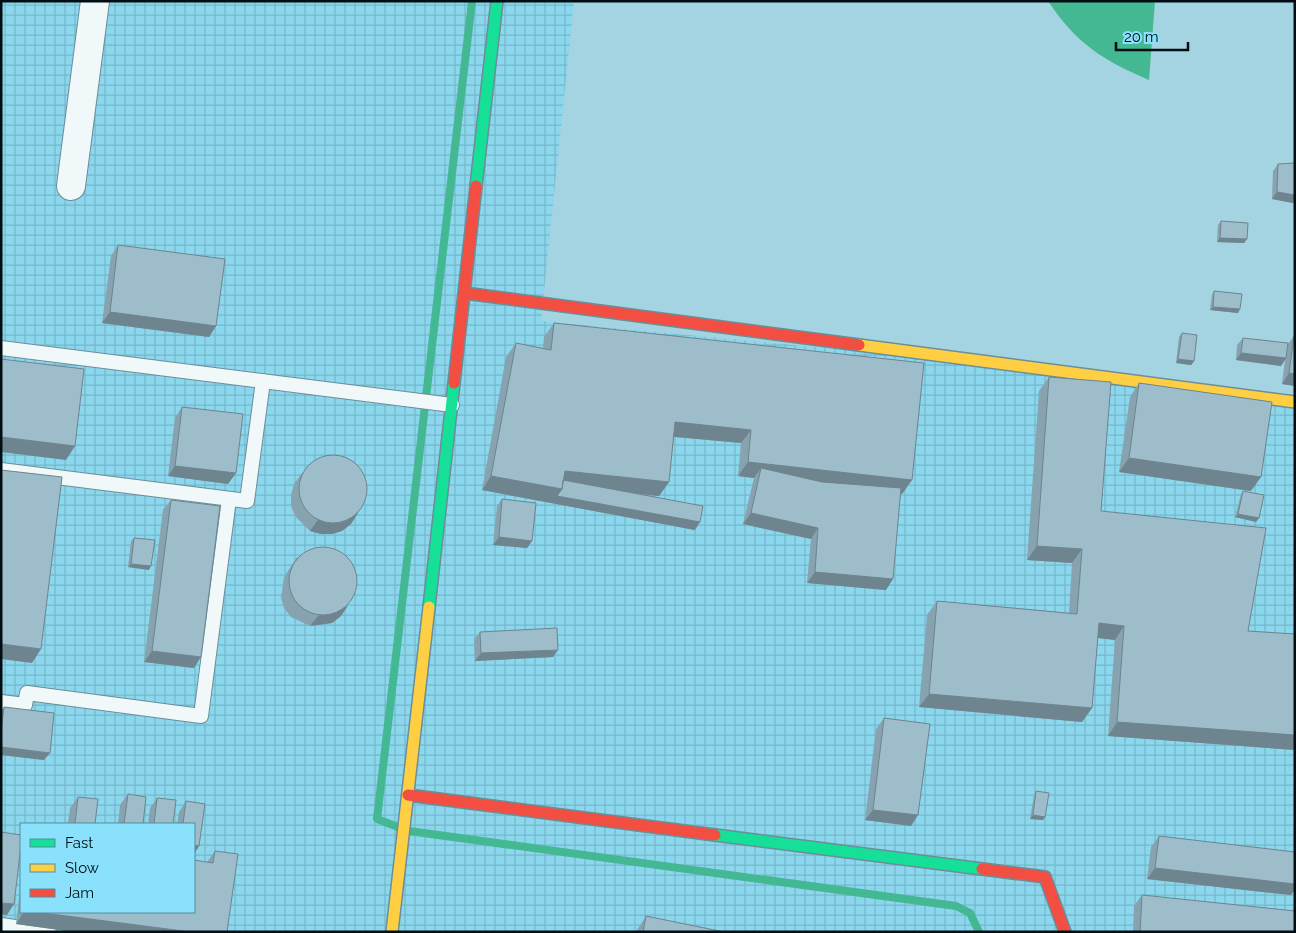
<svg xmlns="http://www.w3.org/2000/svg" width="1296" height="933" font-family="Raleway,sans-serif">
<style>
.industrial{fill:url(#industrial-grid);fill-rule:evenodd}
.water{fill:#43b893}
.lines{fill:none;stroke-linecap:round;stroke-linejoin:round}
.stream{stroke:#43b893;stroke-width:8}
.lane-casing{stroke:#6b8e98;stroke-width:16}
.street-casing{stroke:#6b8e98;stroke-width:30}
.fast-casing{stroke:#6b8e98;stroke-width:14}
.slow-casing{stroke:#6b8e98;stroke-width:14}
.jam-casing{stroke:#6b8e98;stroke-width:14}
.lane{stroke:#f1f8fa;stroke-width:14}
.street{stroke:#f1f8fa;stroke-width:28}
.fast{stroke:#16e098;stroke-width:11}
.slow{stroke:#ffcf43;stroke-width:11}
.jam{stroke:#f24e42;stroke-width:11}
.wall{fill:#87a3af}
.shaded-wall{fill:#6e848e}
.building{fill:#9dbdcb;stroke:#6e848e}
</style>
<defs>
<pattern id="industrial-grid" width="8" height="8" patternUnits="userSpaceOnUse" patternTransform="scale(1.25)"><rect width="8" height="8" fill="#8bd7ed"/><path d="M0 4h8M4 0v8" fill="none" stroke="#76b7ca"/></pattern>
</defs>
<rect width="100%" height="100%" fill="#a4d3e1"/>
<path class="industrial" d="M1,1H574L541,321L1148,379L1295,398V932H1ZM21,824H194V912H21Z"/>
<path class="water" d="M1048,1H1155L1149,80C1102,60 1076,43 1048,1Z"/>
<g class="lines">
<path class="stream" d="M398,827L377,819L472,1
M409,831L956,906L970,913L979,932"/>
<g class="lane-casing">
<path id="lane" d="M1,348L452,405
M1,470L247,501L263,381
M1,702L25,705L27,693L201,716L229,499
M1,925L49,932"/>
</g>
<g class="street-casing">
<path id="street" d="M71,186L95,1"/>
</g>
<g class="fast-casing">
<path id="fast" d="M476,186L497,1
M429,607L454,383
M715,835L982,869"/>
</g>
<g class="slow-casing">
<path id="slow" d="M859,345L1295,402
M392,932L429,607"/>
</g>
<g class="jam-casing">
<path id="jam" d="M464,293L859,345
M454,383L476,186
M408,795L715,835
M982,869L1045,877L1065,932"/>
</g>
<use href="#lane" class="lane"/>
<use href="#street" class="street"/>
<use href="#fast" class="fast"/>
<use href="#slow" class="slow"/>
<use href="#jam" class="jam"/>
</g>
<path class="wall" d="M1278,164L1293,203L1272,199L1273,171Z
M1221,221L1247,239L1244,243L1217,242L1218,225Z
M118,245L216,326L209,337L102,323L111,256Z
M1214,291L1238,313L1210,310L1212,295Z
M554,323L912,480L902,494L901,493L886,590L807,583L811,539L743,524L754,478L738,476L741,443L674,437L669,482L659,496L639,494L695,530L482,490L506,357L516,343L543,348L544,337Z
M1182,333L1194,361L1191,365L1176,363L1179,337Z
M1294,336H1295V386L1282,384L1285,360L1281,366L1236,360L1237,345L1243,338L1287,345Z
M1049,377L1101,511L1248,631L1295,634V750L1108,736L1115,640L1098,638L1092,708L1082,722L919,707L927,615L937,601L1069,613L1072,563L1027,560L1039,391Z
M1139,383L1251,491L1119,472L1130,397Z
M182,407L228,484L168,476L175,418Z
M302,473L358,513L351,524L342,531L332,534H321L310,531L295,516L291,506V495L294,484Z
M1243,491L1259,518L1256,522L1235,517L1241,494Z
M502,499L532,541L527,548L493,545L497,506Z
M171,500L194,668L144,662L163,510Z
M134,538L149,570L128,567L131,541Z
M297,557L341,616L332,623L310,626L291,617L284,608L281,598L284,577Z
M480,632L553,657L475,661L474,639Z
M4,707L44,760L1,755V711Z
M884,718L911,826L865,820L876,729Z
M1036,791L1045,817L1043,820L1030,819L1034,795Z
M128,794L143,824H118L120,805Z
M78,797L95,824H68L70,808Z
M157,798L173,824H148L150,808Z
M186,801L205,804L199,846L194,854V824H177L179,812Z
M1159,836L1291,895L1147,879L1151,847Z
M215,851L227,932H74L16,924L21,880V912H194L207,862Z
M1142,895L1295,932H1133L1134,906Z
M646,916L724,932H636L637,930Z"/>
<path class="shaded-wall" d="M1277,192L1295,195V200L1293,203L1272,199Z
M1220,238L1247,239L1244,243L1217,242Z
M1213,307L1240,309L1238,313L1210,310Z
M110,312L216,326L209,337L102,323Z
M1241,353L1286,358L1281,366L1236,360Z
M1178,359L1194,361L1191,365L1176,363Z
M1289,373L1295,374V386L1282,384Z
M675,422L751,430L741,443L666,436Z
M1,437L75,446L66,460L1,452Z
M1129,458L1261,477L1251,491L1119,472Z
M748,462L912,480L902,494L758,478L761,468L754,478L738,476Z
M175,466L236,473L228,484L168,476Z
M565,471L669,482L659,496L559,485Z
M491,476L562,489L700,522L695,530L482,490Z
M358,513L351,524L342,531L332,534H321L310,531L318,520Z
M751,513L818,528L811,539L743,524Z
M1238,514L1259,518L1256,522L1235,517Z
M499,537L532,541L527,548L493,545Z
M1037,546L1082,549L1072,563L1027,560Z
M131,564L151,566L149,570L128,567Z
M815,572L893,579L886,590L807,583Z
M348,606L341,616L332,623L310,626L318,616Z
M1099,623L1124,626L1115,640L1090,637Z
M1,644L41,649L32,663L1,659Z
M558,650L553,657L475,661L481,653Z
M152,651L201,657L194,668L144,662Z
M929,694L1092,708L1082,722L919,707Z
M1117,722L1295,735V750L1108,736Z
M1,747L50,753L44,760L1,755Z
M873,810L918,815L911,826L865,820Z
M1033,815L1045,817L1043,820L1030,819Z
M194,845L199,846L194,854Z
M1155,868L1295,884V890L1291,895L1147,879Z
M1,903L14,904L7,915L1,914Z
M24,912H36L191,932H74L16,924Z"/>
<path class="building" d="M1295,163V195L1277,192L1278,164Z
M1221,221L1248,223L1247,239L1220,238Z
M118,245L225,259L216,326L110,312Z
M1214,291L1242,294L1240,309L1213,307Z
M554,323L924,363L912,480L748,462L751,430L675,422L669,482L565,471L562,489L491,476L516,343L551,350Z
M1182,333L1197,335L1194,361L1178,359Z
M1294,336H1295V374L1289,373Z
M1243,338L1288,343L1286,358L1241,353Z
M1,359L84,369L75,446L1,437Z
M1049,377L1111,382L1101,511L1266,528L1248,631L1295,634V735L1117,722L1124,626L1099,623L1092,708L929,694L937,601L1077,614L1082,549L1037,546Z
M1139,383L1272,402L1261,477L1129,458Z
M182,407L243,414L236,473L175,466Z
M299 489a34 34 0 1 1 68 0a34 34 0 1 1-68 0Z
M761,468L822,482L901,488L893,579L815,572L818,528L751,513Z
M1,470L62,477L41,649L1,644Z
M563,480L703,506L700,522L557,496L562,489Z
M1243,491L1264,495L1259,518L1238,514Z
M502,499L536,503L532,541L499,537Z
M171,500L220,506L201,657L152,651Z
M134,538L155,540L151,566L131,564Z
M289 581a34 34 0 1 1 68 0a34 34 0 1 1-68 0Z
M557,628L558,650L481,653L480,632Z
M4,707L54,713L50,753L1,747V730Z
M884,718L930,724L918,815L873,810Z
M1036,791L1049,793L1045,817L1033,815Z
M128,794L146,797L143,824H124Z
M78,797L98,799L95,824H75Z
M157,798L176,800L173,824H154Z
M186,801L205,804L199,846L194,845V824H183Z
M1,832L21,835V846L14,904L1,903Z
M1159,836L1295,852V884L1155,868Z
M215,851L238,854L227,932H191L36,912H194V860L213,863Z
M1142,895L1295,911V932H1140Z
M646,916L724,932H643Z"/>
<rect width="1296" height="933" fill="none" stroke="#000e13" stroke-width="5"/>
<rect x="20" y="823" width="175" height="90" fill="#8ae1fb" stroke="#538d9e"/>
<rect x="30" y="839" width="25" height="8" fill="#16e098" stroke="#538d9e"/>
<text x="65" y="848" font-size="15" fill="#000e13">Fast</text>
<rect x="30" y="864" width="25" height="8" fill="#ffcf43" stroke="#538d9e"/>
<text x="65" y="873" font-size="15" fill="#000e13">Slow</text>
<rect x="30" y="889" width="25" height="8" fill="#f24e42" stroke="#538d9e"/>
<text x="65" y="898" font-size="15" fill="#000e13">Jam</text>
<path d="M1116 42v8h72v-8" fill="none" stroke="#000e13" stroke-width="2.5"/>
<text x="1124" y="42" font-size="15" fill="#000e13" stroke="#8ae1fb" stroke-width="4" paint-order="stroke">20 m</text>
</svg>
